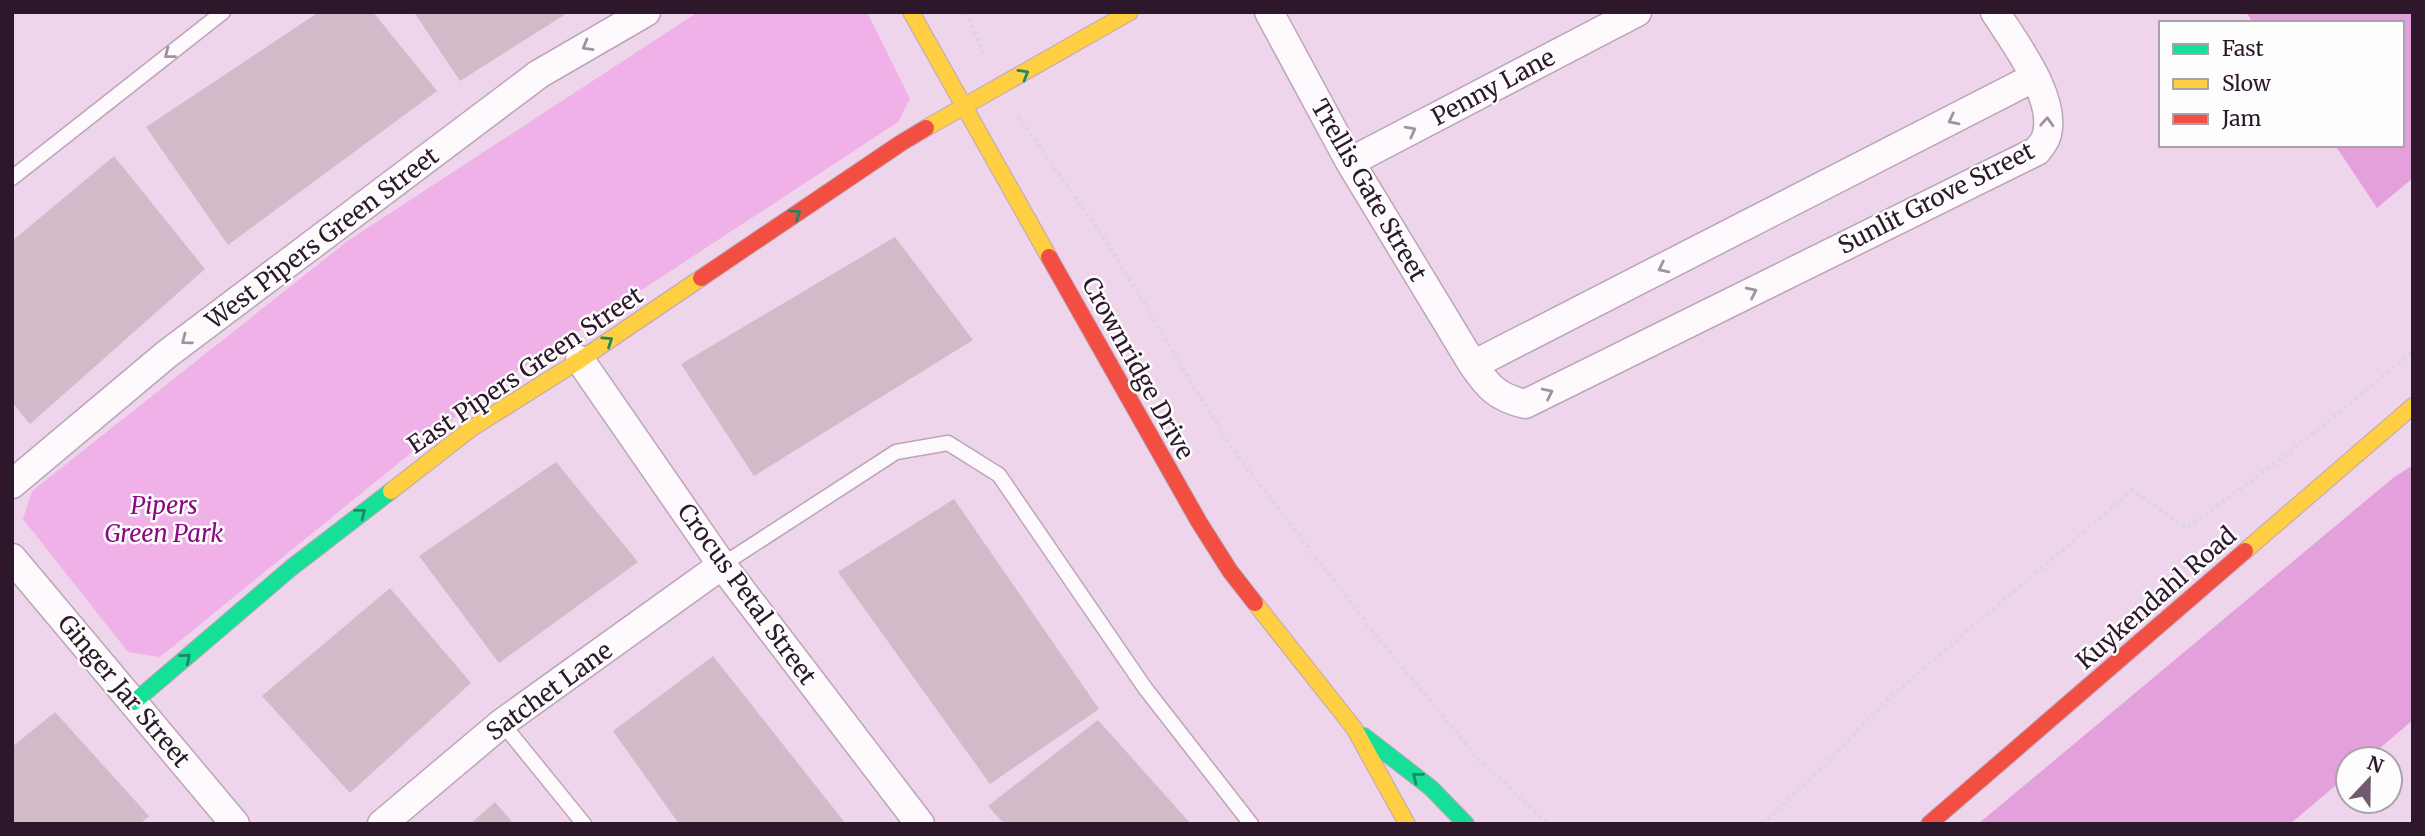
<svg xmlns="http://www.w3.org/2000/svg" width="2425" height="836" font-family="Merriweather,serif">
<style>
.green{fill:#efb1e7}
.forest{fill:#e3a0da}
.building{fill:#d3bac9}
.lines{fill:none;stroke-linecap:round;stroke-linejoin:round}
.lane-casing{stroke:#bba5b8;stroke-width:17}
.street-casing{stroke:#bba5b8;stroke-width:31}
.fast-casing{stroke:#bba5b8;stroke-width:18}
.slow-casing{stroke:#bba5b8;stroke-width:18}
.jam-casing{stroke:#bba5b8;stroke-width:18}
.path{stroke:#dfd6dd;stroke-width:4.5;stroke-dasharray:3.5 3.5;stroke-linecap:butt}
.lane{stroke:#fdf9fc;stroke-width:14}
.street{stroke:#fdf9fc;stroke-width:28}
.fast{stroke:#16e098;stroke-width:16}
.slow{stroke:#ffcf43;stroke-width:16}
.jam{stroke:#f24e42;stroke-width:16}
.oneway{stroke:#9f939e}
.oneway2{stroke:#208666}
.labels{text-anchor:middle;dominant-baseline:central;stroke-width:5;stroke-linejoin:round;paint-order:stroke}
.street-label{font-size:24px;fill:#2d172a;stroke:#fdfdfd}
.park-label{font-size:24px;font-style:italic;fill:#8b0982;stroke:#fdfdfd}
</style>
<rect width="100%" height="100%" fill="#efd5eb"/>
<path class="green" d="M698,12H867L910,99L898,122L486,392L160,657L128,652L23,519L32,491L349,240Z"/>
<path class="forest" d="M2246,12H2413V178L2377,208L2335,145H2402V23H2253Z
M2413,465V720L2367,759H2348V775L2290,824H1978L2393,478Z"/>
<path class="building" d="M319,12H373L437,91L228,245L146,127Z
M414,12H569L460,81Z
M114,156L205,269L30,424L12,402V241Z
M895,237L973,340L754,476L681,364Z
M556,462L638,562L499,663L419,556Z
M954,499L1099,709L990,784L838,572Z
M390,588L471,683L350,793L262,696Z
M713,656L846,824H679L613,731Z
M55,712L149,816L140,824H12V747Z
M1098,720L1191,824H1004L988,806Z
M495,802L514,824H470Z"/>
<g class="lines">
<g class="lane-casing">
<path id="lane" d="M12,178L223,12
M722,565L896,452L948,443L999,475L1145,688L1251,824
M502,723L584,824"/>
</g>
<g class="street-casing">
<path id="street" d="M1269,12L1350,162L1473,365C1489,388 1497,397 1525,404L2037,151C2040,147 2045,141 2046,137C2059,100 2014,42 1995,12
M1350,162L1637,12
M580,360L722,565L920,824
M1473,365L2035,77
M12,484L167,354L539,74L646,12
M12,558L235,824
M382,824L502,723L722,565"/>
</g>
<g class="fast-casing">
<path id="fast" d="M134,702L291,568L391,491
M1364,736L1431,788L1466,824"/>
</g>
<g class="slow-casing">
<path id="slow" d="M911,12L1049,257
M926,128L1130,12
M391,491L472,428L580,360L701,278
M2245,551L2413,406
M1255,603L1354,728L1407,824"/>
</g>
<g class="jam-casing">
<path id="jam" d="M1049,257L1199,522L1230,571L1255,603
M701,278L901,143L926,128
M1929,824L2245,551"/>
</g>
<path class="path" d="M966,12L984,53
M1018,116L1107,242L1230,446L1375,634L1477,758L1549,824
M1762,824L1816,774L1886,701L2133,490L2186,528L2281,459L2413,352"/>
<use href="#lane" class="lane"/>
<use href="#street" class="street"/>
<use href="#fast" class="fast"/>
<use href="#slow" class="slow"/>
<use href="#jam" class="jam"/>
</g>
<defs><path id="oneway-chevron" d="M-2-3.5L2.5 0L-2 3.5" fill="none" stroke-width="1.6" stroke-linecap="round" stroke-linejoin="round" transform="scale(1.75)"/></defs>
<g class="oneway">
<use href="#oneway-chevron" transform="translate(587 46) rotate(150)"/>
<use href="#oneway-chevron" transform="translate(169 54) rotate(142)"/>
<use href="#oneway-chevron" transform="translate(1953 120) rotate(153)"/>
<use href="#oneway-chevron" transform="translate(2047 122) rotate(-87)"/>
<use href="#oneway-chevron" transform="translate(1411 131) rotate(-28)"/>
<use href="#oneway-chevron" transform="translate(1663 268) rotate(153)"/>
<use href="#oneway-chevron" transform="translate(1752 292) rotate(-26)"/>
<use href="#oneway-chevron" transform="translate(186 340) rotate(143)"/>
<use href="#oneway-chevron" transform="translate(1548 393) rotate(-26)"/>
</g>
<g class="oneway2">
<use href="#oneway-chevron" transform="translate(1024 74) rotate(-30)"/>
<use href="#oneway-chevron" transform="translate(796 214) rotate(-34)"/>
<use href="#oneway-chevron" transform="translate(608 341) rotate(-34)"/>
<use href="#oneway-chevron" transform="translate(361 513) rotate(-38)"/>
<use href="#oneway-chevron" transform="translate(186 658) rotate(-40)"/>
<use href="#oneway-chevron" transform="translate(1417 777) rotate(-142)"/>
</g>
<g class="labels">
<g class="street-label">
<text transform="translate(1493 87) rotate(-28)">Penny Lane</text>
<text transform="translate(1369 190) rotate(60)">Trellis Gate Street</text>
<text transform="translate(1936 198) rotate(-27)">Sunlit Grove Street</text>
<text transform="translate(322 238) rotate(-37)">West Pipers Green Street</text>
<text transform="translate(1138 368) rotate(61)">Crownridge Drive</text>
<text transform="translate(525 370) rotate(-34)">East Pipers Green Street</text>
<text transform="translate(747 594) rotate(54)">Crocus Petal Street</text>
<text transform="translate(2156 598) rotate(-41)">Kuykendahl Road</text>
<text transform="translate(124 691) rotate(50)">Ginger Jar Street</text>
<text transform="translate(549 691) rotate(-36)">Satchet Lane</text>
</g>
<g class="park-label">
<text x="164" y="505">Pipers<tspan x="164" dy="28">Green Park</tspan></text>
</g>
</g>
<rect width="2425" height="836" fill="none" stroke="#2d172a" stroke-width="28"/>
<rect x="2159" y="21" width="245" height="126" fill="#fdfdfd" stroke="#aaa1a9" stroke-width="2"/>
<rect x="2173" y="44" width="35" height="10" fill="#16e098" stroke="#aaa1a9" stroke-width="2"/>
<text x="2222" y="56" font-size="21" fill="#2d172a">Fast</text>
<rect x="2173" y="79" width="35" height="10" fill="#ffcf43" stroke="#aaa1a9" stroke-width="2"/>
<text x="2222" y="91" font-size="21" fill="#2d172a">Slow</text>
<rect x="2173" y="114" width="35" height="10" fill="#f24e42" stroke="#aaa1a9" stroke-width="2"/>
<text x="2222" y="126" font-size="21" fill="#2d172a">Jam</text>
<g transform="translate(2369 780) rotate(22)"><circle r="33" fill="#fdfdfd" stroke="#aaa1a9" stroke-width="2"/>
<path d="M0-5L12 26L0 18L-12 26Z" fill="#715a6e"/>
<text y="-10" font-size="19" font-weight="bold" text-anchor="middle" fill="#2d172a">N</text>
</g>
</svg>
